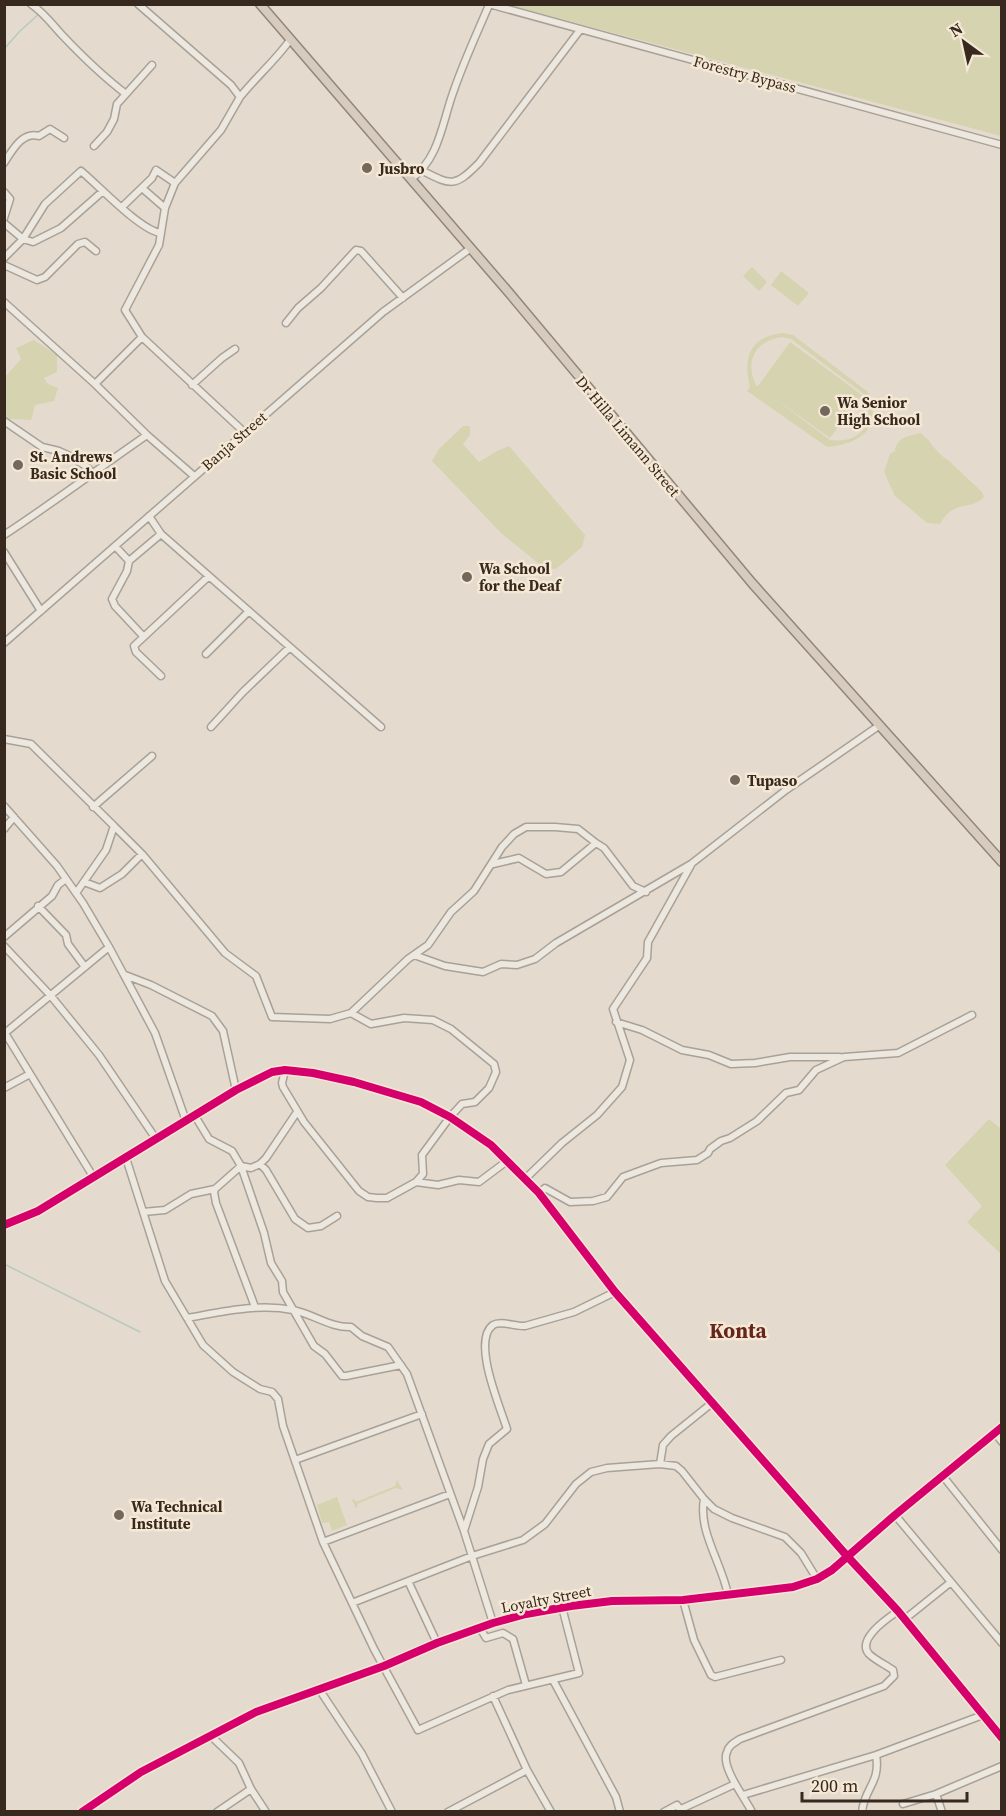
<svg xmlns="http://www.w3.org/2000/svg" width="1006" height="1816" font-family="'Source Serif 4',serif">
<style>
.green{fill:#d6d3b0;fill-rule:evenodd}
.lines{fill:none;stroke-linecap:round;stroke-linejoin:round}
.stream{stroke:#b9c9bd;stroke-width:1.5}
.minor-casing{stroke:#a9a197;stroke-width:9}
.highway-casing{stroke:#8f867e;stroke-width:11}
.minor{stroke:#ece7df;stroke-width:6}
.highway{stroke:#d7cbbe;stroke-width:8}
.cycleway-casing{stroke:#f5e8d4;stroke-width:11}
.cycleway{stroke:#d6006c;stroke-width:8}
.poi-dot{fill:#74675c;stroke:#f5e8d4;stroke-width:2}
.labels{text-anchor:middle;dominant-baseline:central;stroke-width:5;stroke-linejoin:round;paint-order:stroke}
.street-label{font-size:15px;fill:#38291e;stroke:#f5e8d4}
.poi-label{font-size:15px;font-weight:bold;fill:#38291e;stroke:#f5e8d4;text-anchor:start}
.district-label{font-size:21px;font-weight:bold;fill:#65261e;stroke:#f5e8d4}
</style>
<rect width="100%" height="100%" fill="#e4dbce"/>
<path class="green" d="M509,5H1001V136Z
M752,267L767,282L759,291L743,276Z
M781,271L809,293L798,306L771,285Z
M782,333L793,335L868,392C883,428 861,444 827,447L747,391L750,387C743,358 749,337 782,333ZM782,337L791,339L865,395C876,423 860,444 830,440L770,395L830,438L862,395L790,342L758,386L756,385C744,361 756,340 782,337Z
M34,340L57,355V372L44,378L48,384L58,388L54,401L35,405L31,420L9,419L5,416V377L21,359L16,348Z
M463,426H470V435L463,444L479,462L497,451L509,446L585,535L582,547L556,569L544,568L501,533L432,461L438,450Z
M921,433C931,441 936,453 948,460L982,492L984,497C969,512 955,498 940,524L927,523L895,496L884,472L890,454L895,451C897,436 910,436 921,433Z
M989,1119L1001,1129V1254L967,1222L982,1206L945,1165Z
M397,1480L403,1490L396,1488L357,1504L358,1507L356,1508L352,1500L354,1499L356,1502L395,1486Z
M337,1497L347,1525L332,1531L329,1522L322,1523L317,1505Z"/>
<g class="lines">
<path class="stream" d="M4,49L20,31L40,13
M4,1264L140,1332"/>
<g class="minor-casing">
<path id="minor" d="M31,4C44,13 52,24 62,35C80,54 105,78 126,94
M138,4L231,85L240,97C256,77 275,61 290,40
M489,4L1002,145
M94,146L107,132L114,119L117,104L152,65
M4,163C12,151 22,131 39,136L50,129L64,138
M423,171C452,186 455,187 479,163L580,30
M411,179C440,158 442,122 454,90C464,61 477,33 489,5
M175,183L221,130L240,97
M142,188L165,208
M4,192L10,199L4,218
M4,223L23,239L33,242L61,228L103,191
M4,258L23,239L45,204L81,171C99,186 139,229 160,233
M4,265L37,280L45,277L78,244L85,242L96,251
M4,302L95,384L147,435L194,476
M286,323L298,308L321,288L356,250L361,251L403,298
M142,337L244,432
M95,384L142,337L125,310L159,245L165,208L175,183L156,170L152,178L122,207
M192,385L222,358L235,349
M4,421L42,447L59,451L70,456L87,467L92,473
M149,516L161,534L381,727
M4,535C53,503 99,468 147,435
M115,546L129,561L127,571L112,599L115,606L143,636
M4,552L41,611
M129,561L161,534
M4,643L383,312L471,248
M206,654L249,611
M161,676L136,652L134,646L209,576
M211,727L243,692L290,647
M4,739L31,744L114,826L106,850L76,893
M4,806L57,866L83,903L109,947L155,1033L186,1121
M93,807L152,756
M114,826L142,854L225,953L256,976L272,1017L330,1019L351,1013L371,1024L404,1018L433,1020L451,1029L494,1064L496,1072L489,1088L475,1102L462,1104L450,1117L422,1155L423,1174L416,1182
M4,829L14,817
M493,864L519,858L546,874L561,872L596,843L604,848L633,886L646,892
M84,882L100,888L122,874L142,854
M38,906L66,935L68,944L85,967
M4,937L52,896L58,885L66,879
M4,946L51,996L99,1055L156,1139
M414,955L445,966L483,972L501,964L517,965L535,959L556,943L691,864L786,790L880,725
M125,975L151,985L212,1016L223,1031L236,1090
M351,1013L408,959L428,945L451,912L474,891L502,847L514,834L526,827H555L578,829L596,843
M616,1022L642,1030L682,1050L709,1055L731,1064L755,1063L790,1057H840
M285,1070L282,1083L283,1087L304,1122L359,1191L368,1197L377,1198H387L416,1182L438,1185L459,1180L479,1182L507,1161
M4,1088L30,1074
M195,1116L209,1139L232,1151L241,1166L264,1233L271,1263L282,1281L283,1292L314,1346L325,1354L342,1376H346L401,1365
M126,1158L165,1281L203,1345L233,1372L260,1389L272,1392L278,1399L283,1426L323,1542L374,1649L418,1730L508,1690L579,1673L562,1607
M260,1164L266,1158L297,1112
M94,1178L5,1033L109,947
M525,1179L562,1143L597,1115L622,1087L630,1060L613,1009L647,958L648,942L691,865
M215,1189L214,1192L216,1203L255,1307
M539,1193L545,1188L570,1202L593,1201L607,1197L623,1177L661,1163L697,1160L708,1153L710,1149L721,1141L730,1138L757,1121L786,1093L799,1090L816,1070L844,1057L898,1053L972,1015
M143,1212L165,1210L191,1194L215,1189L241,1166L251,1168L260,1164L266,1170L295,1219L308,1228L321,1226L337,1216
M4,1225L38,1211L236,1090L272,1072L285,1070L313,1073L354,1082L421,1102L450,1117L491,1145L539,1193L615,1292L847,1556L898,1611L1002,1738
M187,1318C222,1312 258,1303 293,1310C313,1314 331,1328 351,1327L362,1336L388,1347L407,1374L464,1531L493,1623
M995,1433L1002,1442
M295,1460L422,1414
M660,1464L663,1445L671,1436L712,1403
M942,1475L1002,1550
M704,1499C698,1532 722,1563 728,1595
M895,1515L1002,1643
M464,1531L478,1487L483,1459L489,1444L507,1429C501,1409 471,1341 493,1325C501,1320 516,1327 525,1326L574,1312L615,1292
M323,1542L450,1494
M408,1581L437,1643
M683,1600L694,1640L711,1675L715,1677L781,1660
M352,1603L472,1556L523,1540L545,1524L576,1484L591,1472L607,1468L660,1464L676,1466L682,1471L704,1499L714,1509L732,1518L785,1537L801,1553L817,1579
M905,1619L951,1582
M480,1628L486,1638L503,1633L513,1639L526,1685
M553,1680L616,1797L620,1812
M319,1689L362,1754L392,1812
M493,1696L527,1770L551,1812
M210,1735L239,1763L251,1789L266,1812
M936,1794L942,1812
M743,1795L876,1755L983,1715
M903,1804L936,1794L1002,1766
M681,1809L735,1784
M82,1812L141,1772L256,1712L384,1666L437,1643L493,1623L526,1614L571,1606L612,1601L683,1600L793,1587L817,1579L832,1570L895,1515L1002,1427
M217,1812L251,1789
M448,1812L527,1770
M664,1812L677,1805L682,1812
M752,1812C745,1798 720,1766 727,1752C729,1745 734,1743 740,1739L884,1686L894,1676L893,1670C886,1665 875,1660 869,1654C856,1639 888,1618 898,1611
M862,1812C864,1788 881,1783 876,1755"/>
</g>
<g class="highway-casing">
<path id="highway" d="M260,4L511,295L752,583L1002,862"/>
</g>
<use href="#minor" class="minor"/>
<use href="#highway" class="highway"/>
<g class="cycleway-casing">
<path id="cycleway" d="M4,1225L38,1211L236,1090L272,1072L285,1070L313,1073L354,1082L421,1102L450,1117L491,1145L539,1193L615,1292L847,1556L898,1611L1002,1738
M82,1812L141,1772L256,1712L384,1666L437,1643L493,1623L526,1614L571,1606L612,1601L683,1600L793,1587L817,1579L832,1570L895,1515L1002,1427"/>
</g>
<use href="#cycleway" class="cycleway"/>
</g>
<g class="poi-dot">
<circle cx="367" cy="168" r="6"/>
<circle cx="825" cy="411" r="6"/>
<circle cx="18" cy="465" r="6"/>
<circle cx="467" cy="577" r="6"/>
<circle cx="735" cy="780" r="6"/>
<circle cx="119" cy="1515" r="6"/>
</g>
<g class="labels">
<g class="street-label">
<text transform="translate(745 74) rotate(15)">Forestry Bypass</text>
<text transform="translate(628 436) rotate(50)">Dr Hilla Limann Street</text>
<text transform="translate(234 441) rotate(-41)">Banja Street</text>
<text transform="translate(546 1599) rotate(-11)">Loyalty Street</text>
</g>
<g class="poi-label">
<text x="379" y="168">Jusbro</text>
<text x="837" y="402">Wa Senior<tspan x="837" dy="17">High School</tspan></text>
<text x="30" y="456">St. Andrews<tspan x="30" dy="17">Basic School</tspan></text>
<text x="479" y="568">Wa School<tspan x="479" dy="17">for the Deaf</tspan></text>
<text x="747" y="780">Tupaso</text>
<text x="131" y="1506">Wa Technical<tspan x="131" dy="17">Institute</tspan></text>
</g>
<g class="district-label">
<text x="738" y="1330">Konta</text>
</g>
</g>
<rect width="1006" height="1816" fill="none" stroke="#38291e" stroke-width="12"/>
<g transform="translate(964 42) rotate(327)" stroke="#f5e8d4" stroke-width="4.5" paint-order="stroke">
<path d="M0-4.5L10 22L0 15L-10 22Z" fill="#38291e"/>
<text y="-9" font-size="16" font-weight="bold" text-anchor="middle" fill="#38291e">N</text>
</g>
<path d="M802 1792v9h165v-9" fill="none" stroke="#38291e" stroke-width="3"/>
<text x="811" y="1792" font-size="18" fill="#38291e" stroke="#f5e8d4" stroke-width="4.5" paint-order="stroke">200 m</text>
</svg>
